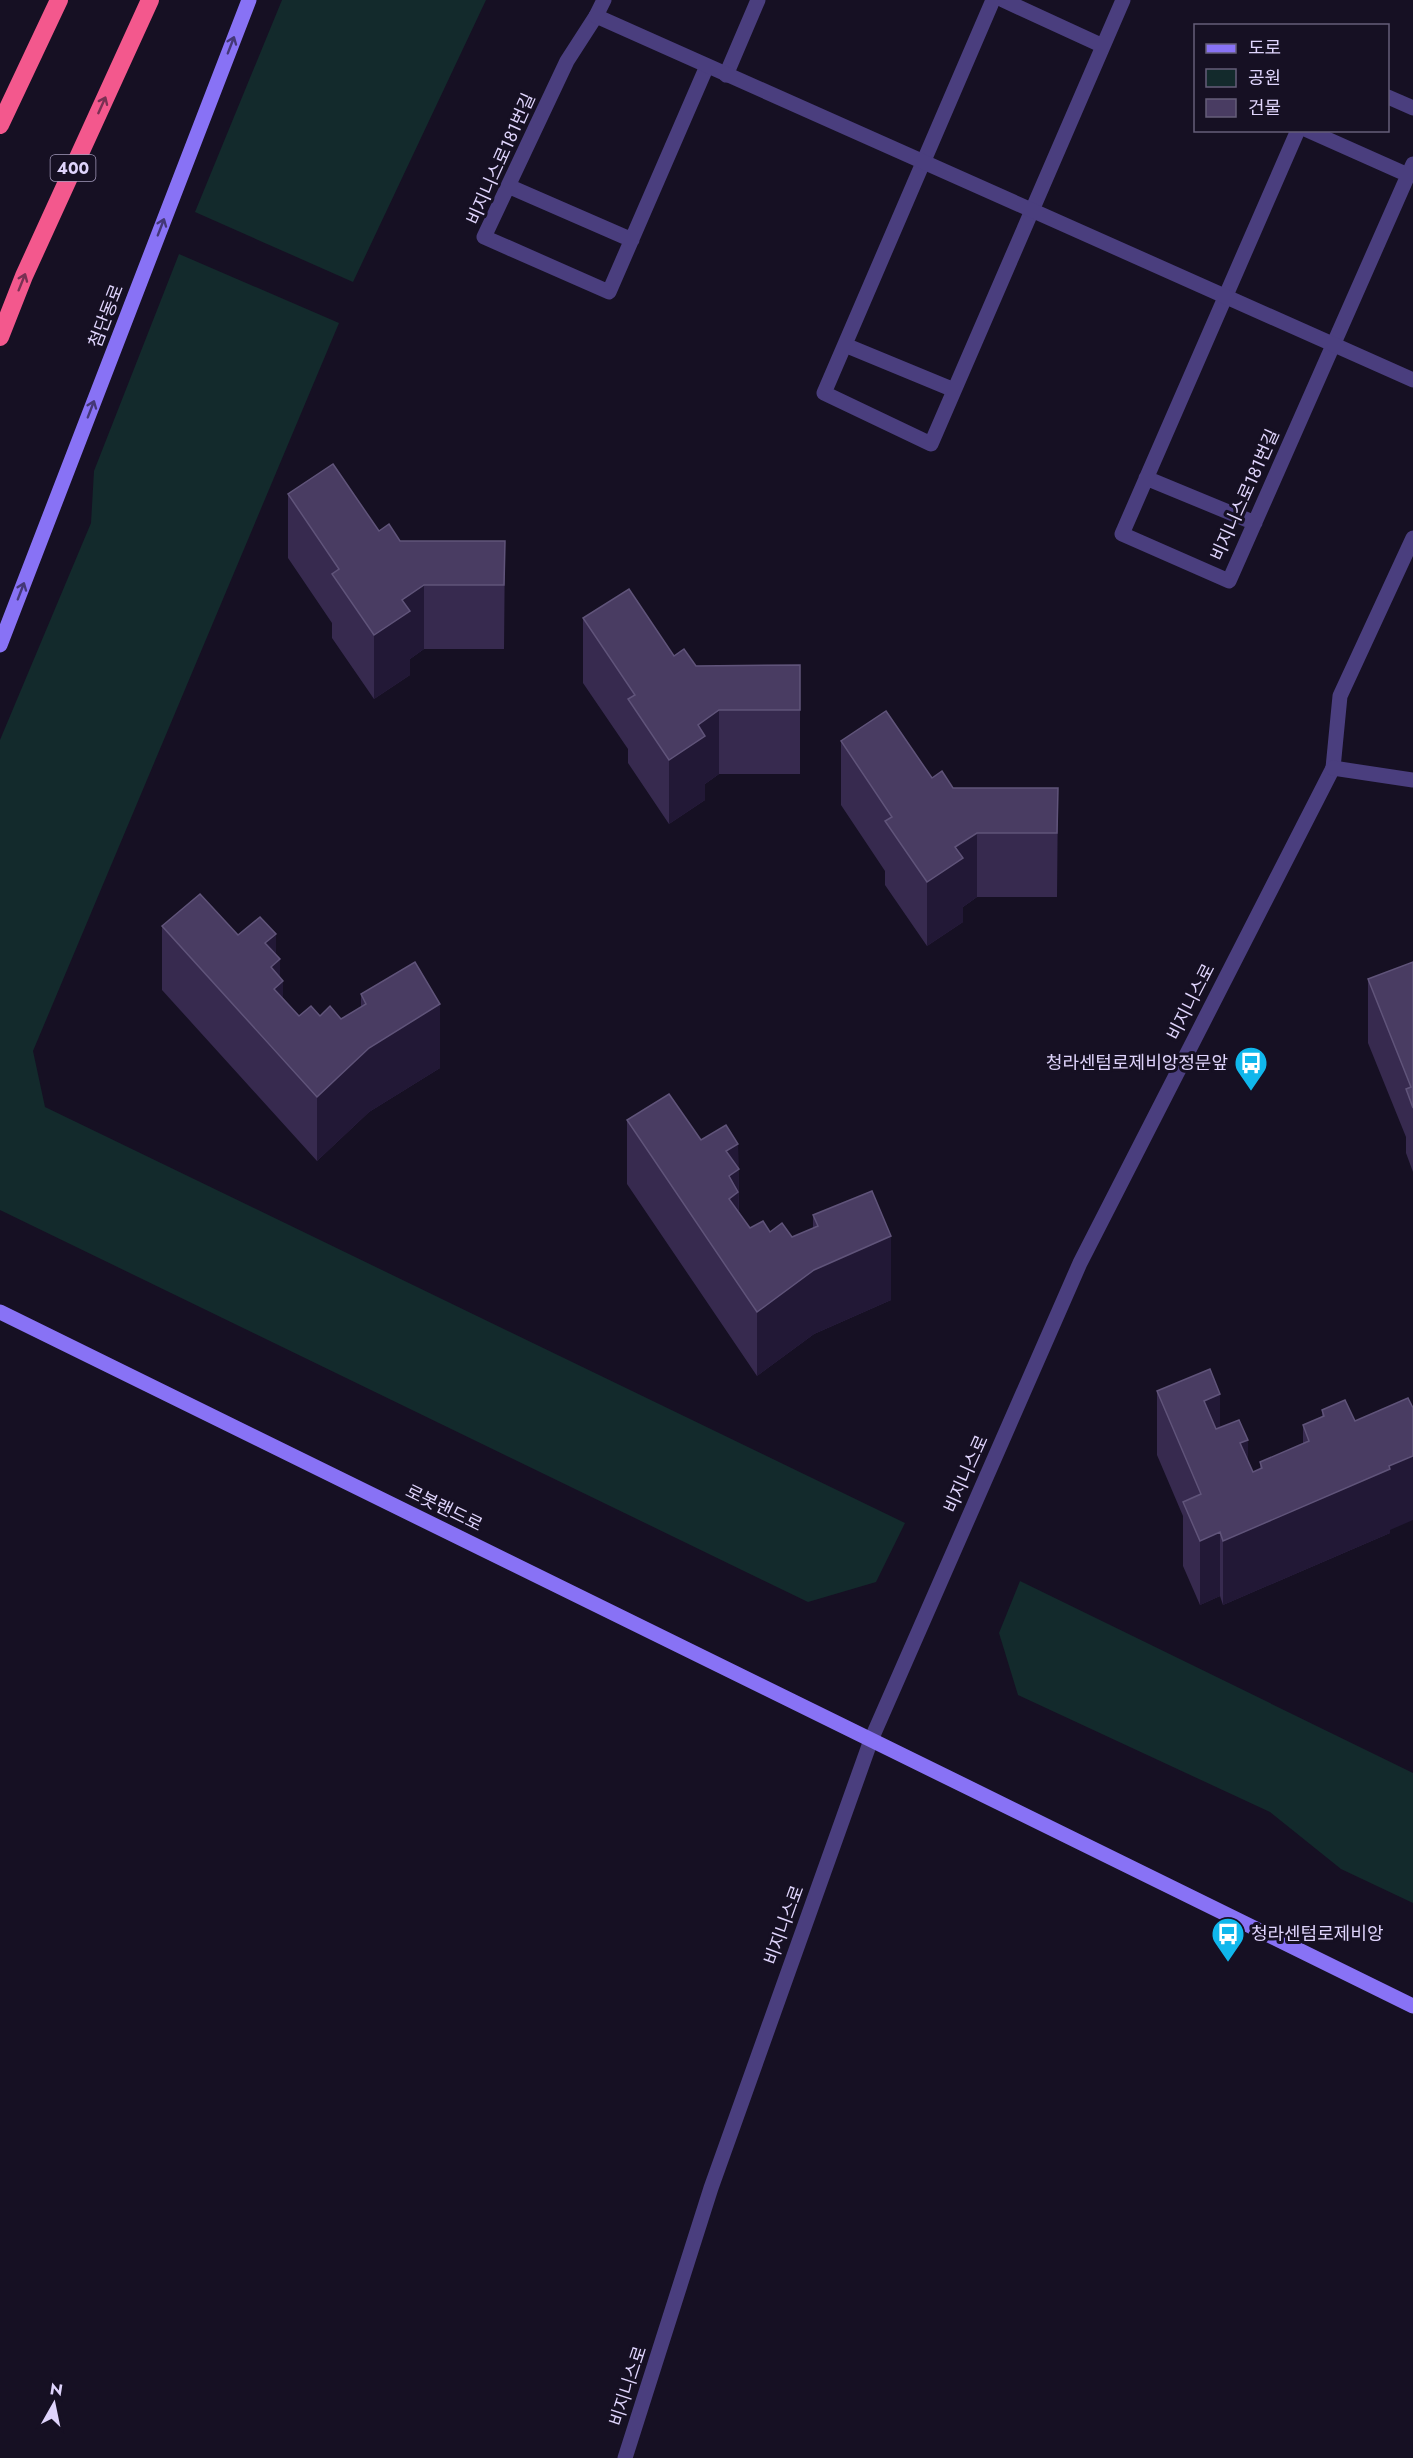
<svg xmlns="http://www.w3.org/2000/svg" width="1413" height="2458" font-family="Jost,'Noto Sans KR',sans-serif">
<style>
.green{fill:#132a2c}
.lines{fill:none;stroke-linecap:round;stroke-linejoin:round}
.service{stroke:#4a3e7e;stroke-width:15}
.minor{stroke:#4a3e7e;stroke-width:15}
.tertiary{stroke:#4a3e7e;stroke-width:15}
.secondary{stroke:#8872f5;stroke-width:15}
.motorway{stroke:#f3588d;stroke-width:18}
.wall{fill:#372a4f}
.shaded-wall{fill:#221836}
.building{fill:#493c62;stroke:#60547a;stroke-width:1.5}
.oneway{stroke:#443777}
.oneway2{stroke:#793053}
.labels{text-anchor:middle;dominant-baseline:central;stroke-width:6;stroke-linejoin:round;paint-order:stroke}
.shield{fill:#161023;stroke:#a399bb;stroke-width:1.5}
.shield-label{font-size:16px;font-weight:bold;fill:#dfd4fc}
.street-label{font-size:18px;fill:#dfd4fc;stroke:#161023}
.poi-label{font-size:18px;fill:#dfd4fc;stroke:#161023;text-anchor:end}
</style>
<rect width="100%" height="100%" fill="#161023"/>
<path class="green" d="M282,0H486L353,282L195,212Z
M179,254L339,323L33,1051L45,1107L905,1523L876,1582L808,1602L0,1210V740L91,523L94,471Z
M1020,1581L1413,1773V1903L1341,1869L1270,1812L1018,1695L999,1633Z"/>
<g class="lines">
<path class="service" d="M993,0L824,393L931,444L1123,0
M1003,0L1103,46
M596,16L567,61L484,237L609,292L707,66
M726,75L758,0
M1388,97L1413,108
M1298,130L1122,534L1229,581L1413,164
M1307,130L1408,175
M508,186L632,240
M845,345L954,390
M1146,478L1255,523
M625,2458L711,2188L871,1740L1080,1263L1333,768"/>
<path class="minor" d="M604,0L596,16L1413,380
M1333,768L1340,696L1413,538"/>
<path class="tertiary" d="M1333,768L1413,780"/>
<path class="secondary" d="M0,645L249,0
M0,1312L1413,2006"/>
<path class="motorway" d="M0,125L59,0
M0,337L24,276L150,0"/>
</g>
<path class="wall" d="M288,494L400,541H505L504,649H424L410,659V675L374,699L332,638V623L288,558Z
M583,618L696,666L800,665V774H719L705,784V800L669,824L628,763V749L583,683Z
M841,741L932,778L953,788H1058L1057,897H977L963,907V922L927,946L885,885V871L841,805Z
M162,926L276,954L283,998L299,1016H320L341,1019L361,1007V994L440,1068L369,1112L317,1161L162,990Z
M1413,962V1172L1406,1153V1137L1368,1043V979Z
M627,1120L701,1140L738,1144L739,1212L750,1228L792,1237L813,1228V1215L891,1300L814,1334L757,1376L627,1184Z
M1157,1391L1220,1428L1248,1461L1253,1472L1260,1469V1462L1303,1444V1425L1322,1417V1410L1390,1530V1533L1223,1605L1220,1596L1200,1605L1183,1566V1516L1157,1455Z"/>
<path class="shaded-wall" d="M424,585V649L410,659V675L374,699V635L402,600Z
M719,710V774L705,784V800L669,824V760L698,725Z
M977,833V897L963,907V922L927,946V882L955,847Z
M276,934V962L280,959V984L283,981V1045L265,943Z
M440,1004V1068L369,1112L317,1161V1097L369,1048Z
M738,1144L739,1233L729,1240L726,1151Z
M891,1236V1300L814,1334L757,1376V1312L814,1270Z
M1220,1394V1458L1204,1401Z
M1248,1440V1504L1240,1443Z
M1413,1456V1520L1390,1530V1533L1223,1605V1541Z
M1220,1532V1596L1200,1605V1541Z"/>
<path class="building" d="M333,464L379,531L389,524L400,541H505L504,585H424L402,600L410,611L374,635L332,574L339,569L288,494Z
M629,589L674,656L684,649L696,666L800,665V710H719L698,725L705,736L669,760L628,699L635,695L583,618Z
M886,711L932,778L942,771L953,788H1058L1057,833H977L955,847L963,858L927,882L885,821L892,817L841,741Z
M200,894L238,935L260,917L276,934L265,943L280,959L271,967L283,981L274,989L299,1016L311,1006L320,1016L330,1006L341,1019L366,1004L361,994L415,962L440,1004L369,1048L317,1097L162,926Z
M1413,962V1108L1406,1089L1411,1087L1368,979Z
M669,1094L701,1140L726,1125L738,1144L726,1151L739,1169L729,1176L738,1192L729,1199L750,1228L763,1221L770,1232L782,1223L792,1237L818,1226L813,1215L872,1191L891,1236L814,1270L757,1312L627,1120Z
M1210,1369L1220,1394L1204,1401L1216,1429L1239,1420L1248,1440L1240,1443L1253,1472L1262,1468L1260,1462L1309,1441L1303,1425L1324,1416L1322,1410L1345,1400L1355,1421L1408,1398L1413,1408V1456L1389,1466L1390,1469L1223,1541L1220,1532L1200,1541L1183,1502L1201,1494L1157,1391Z"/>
<defs><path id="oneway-shaft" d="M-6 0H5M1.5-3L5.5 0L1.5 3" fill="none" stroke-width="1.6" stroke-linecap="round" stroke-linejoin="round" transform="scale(1.5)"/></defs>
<g class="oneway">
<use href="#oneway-shaft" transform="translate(231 45) rotate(-69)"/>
<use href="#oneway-shaft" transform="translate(161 227) rotate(-69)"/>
<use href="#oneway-shaft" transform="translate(91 409) rotate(-69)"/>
<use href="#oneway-shaft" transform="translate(21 591) rotate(-69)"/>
</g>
<g class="oneway2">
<use href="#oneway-shaft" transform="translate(102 105) rotate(-66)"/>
<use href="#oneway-shaft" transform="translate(22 282) rotate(-68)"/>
</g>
<defs>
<g id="bus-pin" transform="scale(1.725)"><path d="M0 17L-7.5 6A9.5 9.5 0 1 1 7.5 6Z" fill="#10b7ec" stroke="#161023"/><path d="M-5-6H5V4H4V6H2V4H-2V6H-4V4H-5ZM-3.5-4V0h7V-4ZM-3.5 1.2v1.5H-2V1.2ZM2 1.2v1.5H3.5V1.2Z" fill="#fff"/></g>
</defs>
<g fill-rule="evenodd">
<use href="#bus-pin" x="1251" y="1063"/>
<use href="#bus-pin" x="1228" y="1934"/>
</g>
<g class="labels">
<rect class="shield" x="50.5" y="155" width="45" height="26" rx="4.5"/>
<g class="shield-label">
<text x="73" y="168">400</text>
</g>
<g class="street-label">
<text transform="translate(501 159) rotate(-66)">비지니스로181번길</text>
<text transform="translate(106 316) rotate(-69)">첨단동로</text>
<text transform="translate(1245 495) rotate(-66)">비지니스로181번길</text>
<text transform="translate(1191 1002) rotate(-63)">비지니스로</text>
<text transform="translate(966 1474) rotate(-66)">비지니스로</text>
<text transform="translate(444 1508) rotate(26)">로봇랜드로</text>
<text transform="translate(784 1925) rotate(-70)">비지니스로</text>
<text transform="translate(628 2386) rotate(-72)">비지니스로</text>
</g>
<g class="poi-label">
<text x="1228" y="1063">청라센텀로제비앙정문앞</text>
<text x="1251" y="1934" text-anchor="start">청라센텀로제비앙</text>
</g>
</g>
<rect x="1194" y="24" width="195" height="108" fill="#161023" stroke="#665e7a" stroke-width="1.5"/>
<rect x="1206" y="44" width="30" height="9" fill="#8872f5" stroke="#665e7a" stroke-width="1.5"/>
<text x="1248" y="54" font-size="18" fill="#dfd4fc">도로</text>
<rect x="1206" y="69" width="30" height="18" fill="#132a2c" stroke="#665e7a" stroke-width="1.5"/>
<text x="1248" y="84" font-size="18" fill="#dfd4fc">공원</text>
<rect x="1206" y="99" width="30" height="18" fill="#493c62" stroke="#665e7a" stroke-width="1.5"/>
<text x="1248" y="114" font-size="18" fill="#dfd4fc">건물</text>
<g transform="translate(54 2404) rotate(9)" stroke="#161023" stroke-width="4.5" paint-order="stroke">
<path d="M0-4.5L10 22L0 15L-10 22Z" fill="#dfd4fc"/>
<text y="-9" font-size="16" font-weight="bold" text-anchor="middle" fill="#dfd4fc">N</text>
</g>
</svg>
